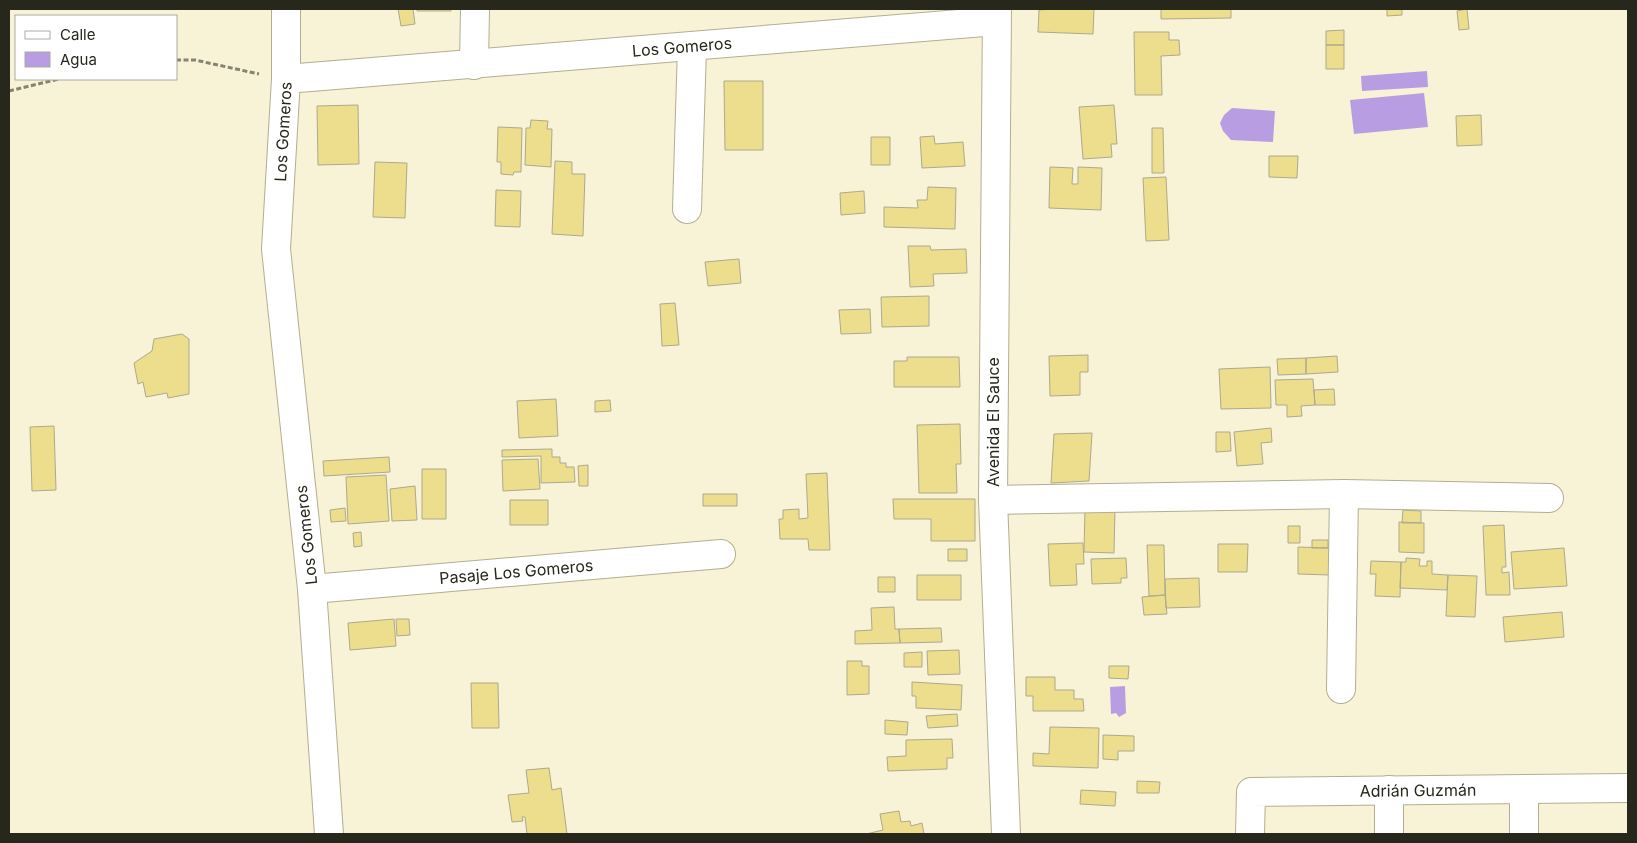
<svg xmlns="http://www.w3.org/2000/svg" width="1637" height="843" font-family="Inter,sans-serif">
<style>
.water{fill:#b99de3}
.building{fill:#ecde8d;stroke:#ada98d}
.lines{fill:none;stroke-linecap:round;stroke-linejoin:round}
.street-casing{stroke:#b2ae92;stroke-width:30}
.secondary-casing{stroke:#b2ae92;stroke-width:30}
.path{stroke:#868370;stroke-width:3;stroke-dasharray:5 2.5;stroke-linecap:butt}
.street{stroke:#fff;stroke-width:28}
.secondary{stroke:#fff;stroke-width:28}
.labels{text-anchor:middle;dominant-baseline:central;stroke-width:5;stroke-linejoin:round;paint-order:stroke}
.street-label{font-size:16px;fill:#28271c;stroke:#fff}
</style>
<rect width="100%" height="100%" fill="#f8f3d6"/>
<path class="water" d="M1427,71L1428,87L1362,91L1361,76Z
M1424,93L1428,127L1354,134L1350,100Z
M1232,108L1275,111L1273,142L1231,140L1223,131L1220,123L1224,115Z
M1125,686L1126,713L1119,717L1116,713L1111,714L1110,687Z"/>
<path class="building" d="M398,9H413L415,24L401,26Z
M417,9H451V11H417Z
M1054,9H1094L1093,34L1038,32L1039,10Z
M1161,9H1231V18L1161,19Z
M1387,9H1402V15L1387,16Z
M1467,9L1469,29L1459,30L1457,11Z
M1344,30V45H1326V31Z
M1134,32H1169V40H1179L1180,55L1161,56L1162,95H1135Z
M1326,45H1344V69H1326Z
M724,81H763V150H725Z
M358,105L359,164L318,165L317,106Z
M1114,105L1117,144H1111L1112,157L1083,159L1079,107Z
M1481,115L1482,145L1457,146L1456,116Z
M531,120L548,121L547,129H552L551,167L525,165L526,128H530Z
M498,127L522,128L521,172H514L513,175L501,174V162H497Z
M1152,128H1163L1164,173H1152Z
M934,136L935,144L963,142L965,166L922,168L920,137Z
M871,137H890V165H871Z
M1269,156H1298L1297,178L1269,177Z
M555,161L572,162V174H585L583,236L552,234Z
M375,162L407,163L405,218L373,217Z
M1050,167L1073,168L1072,184H1078V167L1102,168L1101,210L1049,208Z
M1166,177L1169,240L1146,241L1143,178Z
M928,187L956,188L955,229L884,227V207L918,208L917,200H927Z
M496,190L521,191L520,227L495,226Z
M864,191L865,213L841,215L840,193Z
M908,246H930L931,250L966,249L967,273L933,274L934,286L910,287Z
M739,259L741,283L708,286L705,262Z
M929,296V326L882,327L881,297Z
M675,303L679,345L662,346L660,304Z
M870,309L871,333L841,334L839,310Z
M182,334L189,339V394L168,398L167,393L146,397L143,382L138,384L134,363L152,351L154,339Z
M1088,355V372H1080V395L1050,396L1049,356Z
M1337,356L1338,372L1306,374V358Z
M907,357H959L960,387H894V361H907Z
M1306,358V374L1278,375L1277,359Z
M1270,367L1271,408L1221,409L1219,369Z
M1313,379L1315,405L1301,406L1302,416L1287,417V405H1276L1275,380Z
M1334,389L1335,405H1315L1314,390Z
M556,399L558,436L519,438L517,401Z
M610,400L611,411L595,412V401Z
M960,424L961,464H956L957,493H919L917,425Z
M54,426L56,490L32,491L30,427Z
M1271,428L1272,442L1261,443L1263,464L1237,466L1234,432Z
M1216,432H1230L1231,451L1216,452Z
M1092,433L1089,481L1051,483L1054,434Z
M552,449V457H560V463H566V467H574L575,482L541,483V456L502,457V450Z
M389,457L390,472L324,476L323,461Z
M538,459L540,489L503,491L502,460Z
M588,465V486H579L578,466Z
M422,469H446V519H422Z
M827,473L830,550H809L808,539H780L779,519H783V510L799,509V519L808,518L806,474Z
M386,475L389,521L348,524L346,477Z
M415,486L417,520L392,521L390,489Z
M703,494H737V506H703Z
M893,499H975V541H931V519H894Z
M510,500H548V525H510Z
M345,508L346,521L331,522L330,510Z
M1085,508L1115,509L1114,553L1084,552Z
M1403,510L1421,511V523H1402Z
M1399,522L1424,523V553L1399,552Z
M1504,525L1506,567H1502V573L1509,572L1510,595H1486L1483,526Z
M1288,526H1300V543H1288Z
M361,532L362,546L354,547L353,533Z
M1312,540H1328V548H1312Z
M1083,543L1084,564H1076L1077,585L1050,586L1048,544Z
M1218,544H1248L1247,572H1218Z
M1147,545H1164L1165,595L1149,596Z
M1298,547L1330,548V575L1298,574Z
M1564,548L1567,586L1514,589L1511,552Z
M948,549H967V561H948Z
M1126,558L1127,578H1121V583L1092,584L1091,559Z
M1406,558L1420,559L1419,566H1427V561H1432V574L1448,575L1447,590L1400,588L1401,562H1406Z
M1371,561L1401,562L1400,597L1375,596L1376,574H1370Z
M917,575H961V600H917Z
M1448,575L1477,576L1475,617L1446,616Z
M878,577H895V592H878Z
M1199,578L1200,607L1166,608L1165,579Z
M1165,595L1167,614L1144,615L1142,597Z
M894,607L895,629H899L900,643L855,644V631L872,630L871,608Z
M1562,612L1564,637L1505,642L1503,617Z
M394,619L396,646L350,650L348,623Z
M396,619H409L410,635L397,636Z
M941,628L942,642L900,643L899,629Z
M959,650L960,674L928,675L927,651Z
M922,652V667H904V653Z
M847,661H862V666H869V694L847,695Z
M1109,666H1129L1128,679L1109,678Z
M1026,677H1055V690H1074V699H1083L1084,711H1033V696H1026Z
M912,682L962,685L961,710L916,708V696H912Z
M471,683H498L499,728H472Z
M957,714L958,726L928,728L926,716Z
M885,720L908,722L907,735L885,734Z
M1050,727L1099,728L1098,768L1033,766V753L1049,754Z
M1103,735L1134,736V751H1118V760L1103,759Z
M952,739L953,758H947V769L888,771L887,757L906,756V740Z
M549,768L552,790L561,788L567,834H527L525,817H522L523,821L512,822L508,795L529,793L526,770Z
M1137,781L1160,782L1159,793H1137Z
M1081,790L1116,792L1115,806L1080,804Z
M899,811L901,822L910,821L911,826L922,823L924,834H866L883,830L880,814Z"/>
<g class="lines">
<g class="street-casing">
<g id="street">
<path d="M286,9V79"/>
<path d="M474,65L475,9"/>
<path d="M687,209L692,47"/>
<path d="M993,500L1344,494L1549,498"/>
<path id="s1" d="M312,589L721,554"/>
<path d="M1341,689L1344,494"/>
<path d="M1389,790V834"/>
<path id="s2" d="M329,834L312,589L276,249L286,79L996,21"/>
<path id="s3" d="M1250,834L1251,792L1628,788"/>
<path d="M1524,834V789"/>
</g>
</g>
<g class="secondary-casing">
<path id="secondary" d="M997,9L993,500L1006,834"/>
</g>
<path class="path" d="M176,60H195L259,74
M9,91L59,79"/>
<use href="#street" class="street"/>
<use href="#secondary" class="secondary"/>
</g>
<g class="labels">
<g class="street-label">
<text stroke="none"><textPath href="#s2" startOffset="1155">Los Gomeros</textPath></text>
<text stroke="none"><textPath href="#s2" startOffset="705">Los Gomeros</textPath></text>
<text transform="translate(993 422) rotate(-90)">Avenida El Sauce</text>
<text transform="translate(306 535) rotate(-96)">Los Gomeros</text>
<text stroke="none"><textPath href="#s1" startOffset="205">Pasaje Los Gomeros</textPath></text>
<text stroke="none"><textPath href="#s3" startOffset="209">Adrián Guzmán</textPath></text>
</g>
</g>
<rect width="1637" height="843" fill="none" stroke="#28271c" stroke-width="20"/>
<rect x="15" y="15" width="162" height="65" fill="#ffffff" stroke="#a9a9a4"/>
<rect x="25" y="31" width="25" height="8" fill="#ffffff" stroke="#a9a9a4"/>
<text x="60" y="40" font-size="15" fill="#28271c">Calle</text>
<rect x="25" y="52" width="25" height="15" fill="#b99de3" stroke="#a9a9a4"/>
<text x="60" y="65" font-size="15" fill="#28271c">Agua</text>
</svg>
